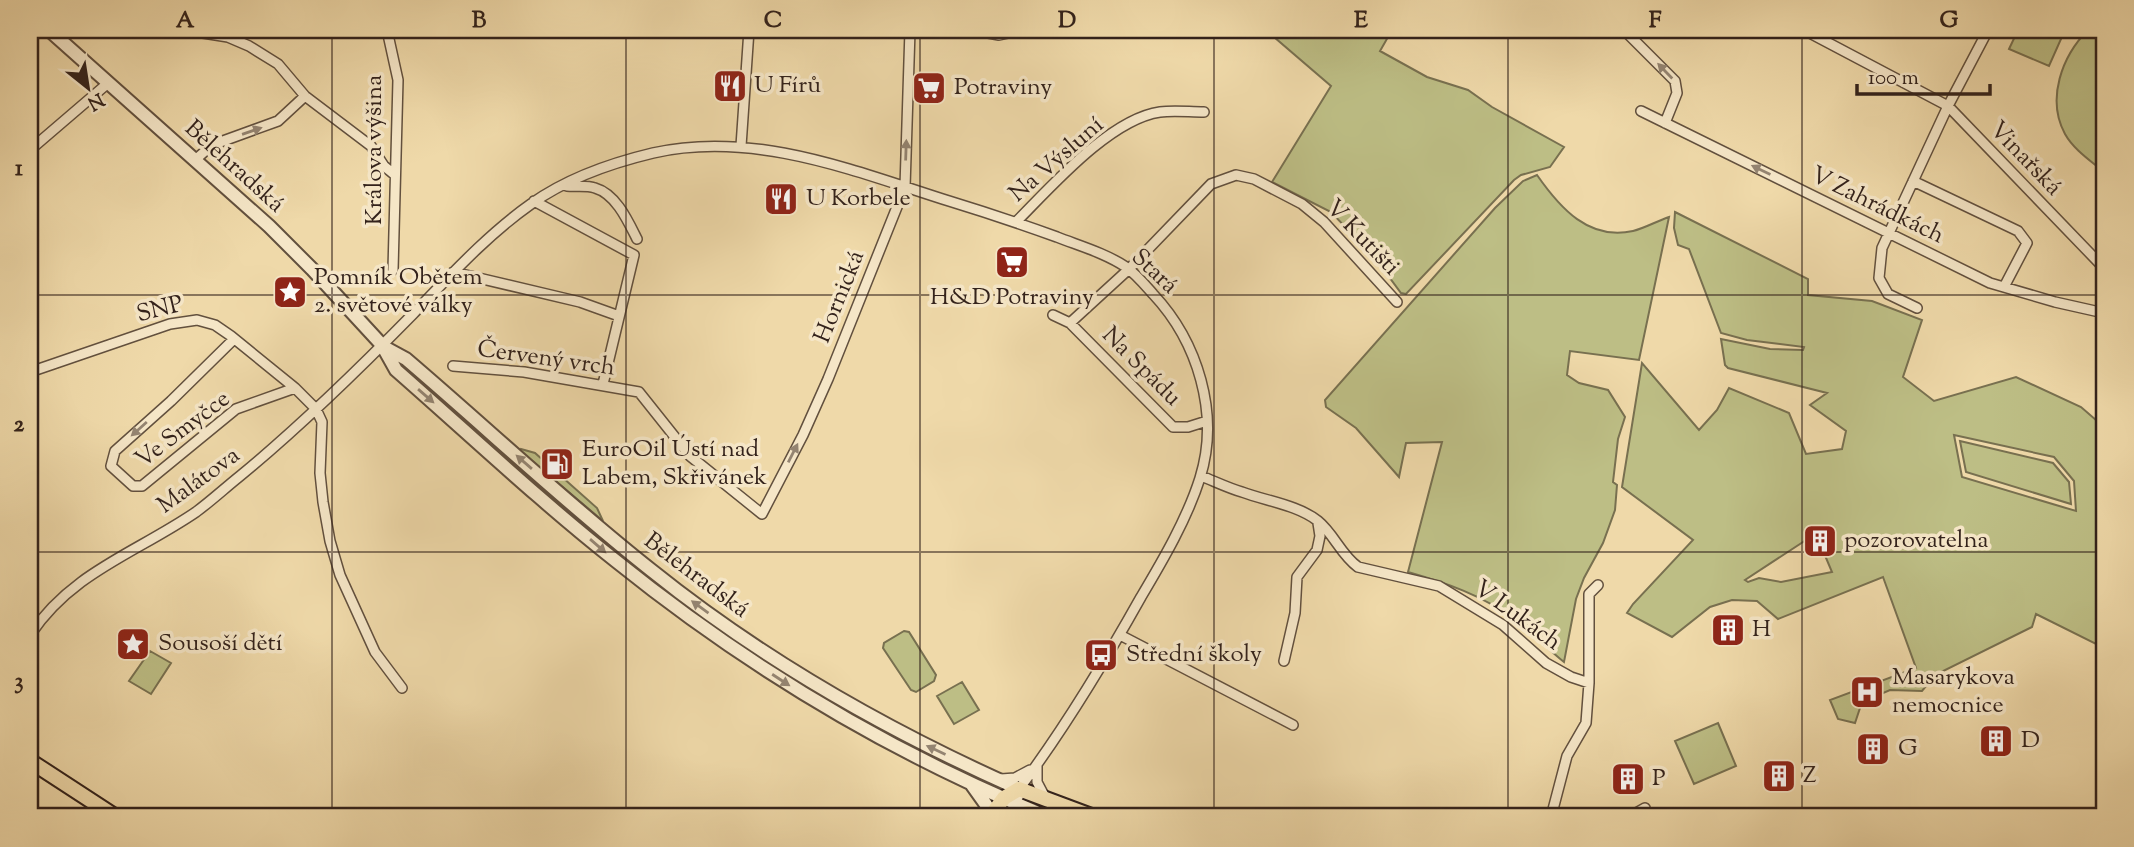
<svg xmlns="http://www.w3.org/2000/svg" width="2134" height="847" font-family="'Sorts Mill Goudy',serif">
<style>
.green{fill:#bdbe85;stroke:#787050;stroke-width:2;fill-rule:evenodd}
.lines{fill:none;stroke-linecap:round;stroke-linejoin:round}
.minor-casing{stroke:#62503e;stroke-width:12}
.tertiary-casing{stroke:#62503e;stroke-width:16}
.primary-casing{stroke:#33221b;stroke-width:18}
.minor{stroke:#f5e6c7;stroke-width:9}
.tertiary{stroke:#f5e6c7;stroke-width:12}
.primary{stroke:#efd9a9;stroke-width:14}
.oneway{fill:#948471}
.grid{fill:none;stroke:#33221b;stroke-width:2;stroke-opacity:0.55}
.labels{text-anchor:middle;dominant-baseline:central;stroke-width:7;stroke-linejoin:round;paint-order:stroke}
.poi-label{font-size:24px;fill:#33221b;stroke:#f5e6c7;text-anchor:start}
.street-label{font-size:24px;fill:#33221b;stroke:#f5e6c7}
.neatline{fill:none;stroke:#33221b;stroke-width:2.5}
.grid-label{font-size:23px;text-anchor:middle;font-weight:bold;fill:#33221b}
</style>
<rect width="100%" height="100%" fill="#efd9a9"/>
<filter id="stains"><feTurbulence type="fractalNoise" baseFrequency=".00286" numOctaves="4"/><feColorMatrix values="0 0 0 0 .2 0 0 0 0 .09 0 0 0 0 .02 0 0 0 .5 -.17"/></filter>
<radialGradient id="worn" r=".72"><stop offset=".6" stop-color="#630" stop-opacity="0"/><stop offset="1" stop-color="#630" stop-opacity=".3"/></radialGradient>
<path class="green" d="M1271,30H1392L1380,51L1427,77L1468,90L1492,107L1564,147L1550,167L1521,175L1514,180L1406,294L1401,293L1375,258L1331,212L1272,182L1331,86L1274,37L1276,34Z
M2018,30H2065L2049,66L2009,49Z
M2088,30H2104V172C2091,161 2074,150 2065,134C2046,99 2062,56 2088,30Z
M1537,175C1560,208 1589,241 1633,231C1645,228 1657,221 1669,217L1639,360L1570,351L1567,375L1579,383L1608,390L1625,417L1618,439L1613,482L1617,485L1615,510L1603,543L1584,578L1576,599L1564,662C1547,648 1531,632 1514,619C1482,595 1446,583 1408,572L1442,442L1406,443L1399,477L1356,428L1326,407L1325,400L1495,208L1523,181Z
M1675,212L1808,279V295L1872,301L1922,320L1903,377L1934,401L2016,377L2081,407L2104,427V648L2036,614L2032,627L1935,675L1922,691L1890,690L1862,702L1855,723L1838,719L1830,700L1916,668L1883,577L1778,619L1757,601L1732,600L1710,607L1672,637L1627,613L1633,604L1693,540L1622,487L1642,363L1699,430L1717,410L1729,388L1789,413L1806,454L1842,449L1846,431L1810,405L1827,393L1728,368L1725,365L1721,339L1770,349L1803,350L1804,347L1747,340L1721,333L1689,249L1678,245L1674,228ZM1954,435L2054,457L2074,481L2076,511L1962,477ZM1813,531L1828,534L1821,546L1832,572L1781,582L1759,578L1748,582L1745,580L1806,540Z
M1960,441L2053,463L2069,482L2071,504L1966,472Z
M521,449L535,453L597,508L603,521L520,451Z
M904,631L909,632L936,675L934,681L916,692L911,690L883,648L884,643Z
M150,651L171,663L151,694L129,681Z
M962,682L979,710L954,724L937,696Z
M1718,723L1736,766L1694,784L1675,741Z"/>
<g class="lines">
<g class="minor-casing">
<path id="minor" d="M184,30L228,37L249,46L278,64L305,96L371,146L384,166L395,175
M387,30L398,80L393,270
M972,30L999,35L1022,30
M1624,30L1675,81L1677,93L1665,123
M1804,30L1948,106L2104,268
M1641,111L1990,283L2055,302L2104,313
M741,146L749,30
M30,150L107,84
M195,160L212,145L278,121L305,96
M1913,181L2018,231L2027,243L2004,287
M567,186C575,187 587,185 595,188C616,194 628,221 637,239
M534,201L634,255L603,384
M1016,222C1051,187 1110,119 1160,112C1174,110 1189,112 1204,112
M453,272L580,302L619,316
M1917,308L1888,294L1879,278L1882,248L1948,106L1988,30
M1053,315L1070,323L1173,427H1188L1207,421
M1070,323L1129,269L1211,184L1236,175L1254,179L1302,204L1324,222L1397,302
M234,339L171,401L115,451L111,466L133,486H142L236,409L295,388
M453,366L524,372L639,392L690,456L762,514L803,435L828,379L905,187L910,30
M30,372L170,324L197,320L215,325L231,336L295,388L316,409L322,422L320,473L323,502L330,541L340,575L375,652L402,688
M1201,476C1214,481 1228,488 1242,492C1266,501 1298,505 1318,521C1334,534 1341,555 1358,567L1439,586L1503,625L1546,663L1571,677L1589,683
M30,635C72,572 136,553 196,512C211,501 225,488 240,476C301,426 358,370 413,314C450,276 487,235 531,204C566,179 611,163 653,153C754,130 854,171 949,201C985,212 1021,224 1057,237C1080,246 1105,253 1126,267C1136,274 1145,285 1153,294C1198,342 1220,414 1200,478C1187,519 1163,560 1141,597C1104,663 1065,728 1019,789
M1120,635L1293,725
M1284,661L1295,613L1297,577L1317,550L1320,536L1318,523
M1037,766V782L1046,799
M1001,779L1015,778L1030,770
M1551,817L1567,756L1586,723L1589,683V594L1598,585
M1629,817L1645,808"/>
</g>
<g class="tertiary-casing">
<path id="tertiary" d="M49,30L269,226L312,269L382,345L396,370C469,434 540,501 616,561C744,664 884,749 1036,812
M382,346L406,359C488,429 566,503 651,570C763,660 888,731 1019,789L1017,796
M972,785L992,813"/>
</g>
<g class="primary-casing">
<path id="primary" d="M30,761L116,817
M990,817L1004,798L1019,789L1094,817
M1013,817L1028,813L1050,817"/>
</g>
<use href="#minor" class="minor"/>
<use href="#tertiary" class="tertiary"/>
<use href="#primary" class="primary"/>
</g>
<defs><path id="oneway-solid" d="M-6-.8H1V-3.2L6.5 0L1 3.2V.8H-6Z" transform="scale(1.75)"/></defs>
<g class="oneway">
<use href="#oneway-solid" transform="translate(1665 71) rotate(-134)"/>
<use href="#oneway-solid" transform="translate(252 131) rotate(-19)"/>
<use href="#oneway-solid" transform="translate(906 150) rotate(-88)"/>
<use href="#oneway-solid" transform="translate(1761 170) rotate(-154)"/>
<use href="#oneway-solid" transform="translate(426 396) rotate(41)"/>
<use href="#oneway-solid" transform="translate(139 429) rotate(138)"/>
<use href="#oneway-solid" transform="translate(793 453) rotate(-63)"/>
<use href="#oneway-solid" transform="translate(524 462) rotate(-139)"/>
<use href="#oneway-solid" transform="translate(598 546) rotate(41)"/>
<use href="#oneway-solid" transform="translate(700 607) rotate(-144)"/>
<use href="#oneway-solid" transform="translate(781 680) rotate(33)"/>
<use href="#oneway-solid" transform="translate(936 750) rotate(-155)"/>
</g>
<path class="grid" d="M332,30V817M626,30V817M920,30V817M1214,30V817M1508,30V817M1802,30V817M30,295H2104M30,552H2104"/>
<defs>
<g id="restaurant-square" transform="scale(1.75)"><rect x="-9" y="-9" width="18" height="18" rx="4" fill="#8f2418" stroke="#f5e6c7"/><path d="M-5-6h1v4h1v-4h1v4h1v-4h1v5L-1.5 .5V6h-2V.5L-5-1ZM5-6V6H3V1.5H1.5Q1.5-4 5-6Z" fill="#fff"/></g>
<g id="supermarket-square" transform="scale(1.75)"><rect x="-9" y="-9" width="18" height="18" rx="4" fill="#8f2418" stroke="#f5e6c7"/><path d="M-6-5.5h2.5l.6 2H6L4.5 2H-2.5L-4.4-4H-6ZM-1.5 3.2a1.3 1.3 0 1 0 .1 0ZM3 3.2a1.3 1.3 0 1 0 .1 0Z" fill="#fff"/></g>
<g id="sight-square" transform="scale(1.75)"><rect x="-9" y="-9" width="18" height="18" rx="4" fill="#8f2418" stroke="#f5e6c7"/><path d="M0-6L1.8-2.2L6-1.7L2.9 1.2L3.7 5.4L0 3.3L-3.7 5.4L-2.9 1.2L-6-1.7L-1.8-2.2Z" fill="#fff"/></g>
<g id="fuel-square" transform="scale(1.75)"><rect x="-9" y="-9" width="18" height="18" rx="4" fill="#8f2418" stroke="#f5e6c7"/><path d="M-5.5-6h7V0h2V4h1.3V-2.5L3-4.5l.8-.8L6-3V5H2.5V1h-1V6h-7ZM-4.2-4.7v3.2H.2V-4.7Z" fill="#fff"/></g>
<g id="building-square" transform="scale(1.75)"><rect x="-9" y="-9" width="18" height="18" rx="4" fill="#8f2418" stroke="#f5e6c7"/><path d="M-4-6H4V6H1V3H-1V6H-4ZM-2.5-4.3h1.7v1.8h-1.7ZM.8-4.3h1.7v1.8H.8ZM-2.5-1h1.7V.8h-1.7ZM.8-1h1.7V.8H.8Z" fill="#fff"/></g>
<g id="bus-square" transform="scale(1.75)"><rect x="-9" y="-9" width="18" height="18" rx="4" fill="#8f2418" stroke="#f5e6c7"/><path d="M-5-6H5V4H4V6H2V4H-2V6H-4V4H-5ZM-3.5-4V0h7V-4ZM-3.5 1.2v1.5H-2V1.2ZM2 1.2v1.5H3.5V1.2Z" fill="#fff"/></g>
<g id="hospital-square" transform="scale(1.75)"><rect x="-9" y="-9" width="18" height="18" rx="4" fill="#8f2418" stroke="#f5e6c7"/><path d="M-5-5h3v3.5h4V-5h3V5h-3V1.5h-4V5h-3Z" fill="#fff"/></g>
</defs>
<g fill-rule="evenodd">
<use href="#restaurant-square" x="730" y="86"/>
<use href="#supermarket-square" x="929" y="88"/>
<use href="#restaurant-square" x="781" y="199"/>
<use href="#supermarket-square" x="1012" y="262"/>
<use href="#sight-square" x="290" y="292"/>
<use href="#fuel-square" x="557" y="464"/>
<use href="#building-square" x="1820" y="541"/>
<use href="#building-square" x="1728" y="630"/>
<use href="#sight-square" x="133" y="644"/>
<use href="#bus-square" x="1101" y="655"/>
<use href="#hospital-square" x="1867" y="692"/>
<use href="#building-square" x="1996" y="741"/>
<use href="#building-square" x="1873" y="749"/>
<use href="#building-square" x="1779" y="776"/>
<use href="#building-square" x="1628" y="779"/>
</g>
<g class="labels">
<g class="poi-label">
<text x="754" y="86">U Fírů</text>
<text x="954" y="88">Potraviny</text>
<text x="806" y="199">U Korbele</text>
<text x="314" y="278">Pomník Obětem<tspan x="314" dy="28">2. světové války</tspan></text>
<text x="1012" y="298" text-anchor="middle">H&amp;D Potraviny</text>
<text x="582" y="450">EuroOil Ústí nad<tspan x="582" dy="28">Labem, Skřivánek</tspan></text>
<text x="1844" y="541">pozorovatelna</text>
<text x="1752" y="630">H</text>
<text x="158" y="644">Sousoší dětí</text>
<text x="1126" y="655">Střední školy</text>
<text x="1892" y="678">Masarykova<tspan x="1892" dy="28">nemocnice</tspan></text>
<text x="2021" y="741">D</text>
<text x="1898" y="749">G</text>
<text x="1803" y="776">Z</text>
<text x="1652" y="779">P</text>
</g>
<g class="street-label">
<text transform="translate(375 150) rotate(-90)">Králova výšina</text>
<text transform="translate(2025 159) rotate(46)">Vinařská</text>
<text transform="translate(1057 160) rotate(-41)">Na Výsluní</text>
<text transform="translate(234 167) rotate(42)">Bělehradská</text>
<text transform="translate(1877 206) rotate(26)">V Zahrádkách</text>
<text transform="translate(1362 238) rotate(46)">V Kutišti</text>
<text transform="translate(1154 272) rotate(43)">Stará</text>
<text transform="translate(840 297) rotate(-68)">Hornická</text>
<text transform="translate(160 310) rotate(-14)">SNP</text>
<text transform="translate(546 359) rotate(8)">Červený vrch</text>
<text transform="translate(1141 367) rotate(45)">Na Spádu</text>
<text transform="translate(183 430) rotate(-37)">Ve Smyčce</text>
<text transform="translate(199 481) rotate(-36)">Malátova</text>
<text transform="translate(696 576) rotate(37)">Bělehradská</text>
<text transform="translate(1517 616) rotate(36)">V Lukách</text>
</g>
</g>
<rect width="2134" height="847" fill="none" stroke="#efd9a9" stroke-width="77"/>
<g transform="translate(88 88) rotate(150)" stroke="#f5e6c7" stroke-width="5" paint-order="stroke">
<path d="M0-5L12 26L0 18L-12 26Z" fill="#33221b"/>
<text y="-10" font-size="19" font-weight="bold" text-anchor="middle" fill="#33221b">N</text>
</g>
<path d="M1857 84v10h133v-10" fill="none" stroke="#33221b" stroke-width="3.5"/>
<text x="1868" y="84" font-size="21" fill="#33221b" stroke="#f5e6c7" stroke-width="5" paint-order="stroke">100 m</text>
<rect x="38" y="38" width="2058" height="770" class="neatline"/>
<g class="grid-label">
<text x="185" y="27">A</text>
<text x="479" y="27">B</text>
<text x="773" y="27">C</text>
<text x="1067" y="27">D</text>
<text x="1361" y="27">E</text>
<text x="1655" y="27">F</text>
<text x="1949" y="27">G</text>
<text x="19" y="175">1</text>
<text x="19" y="431">2</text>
<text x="19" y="688">3</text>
</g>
<rect width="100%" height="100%" filter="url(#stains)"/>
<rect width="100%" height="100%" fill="url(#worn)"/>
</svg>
